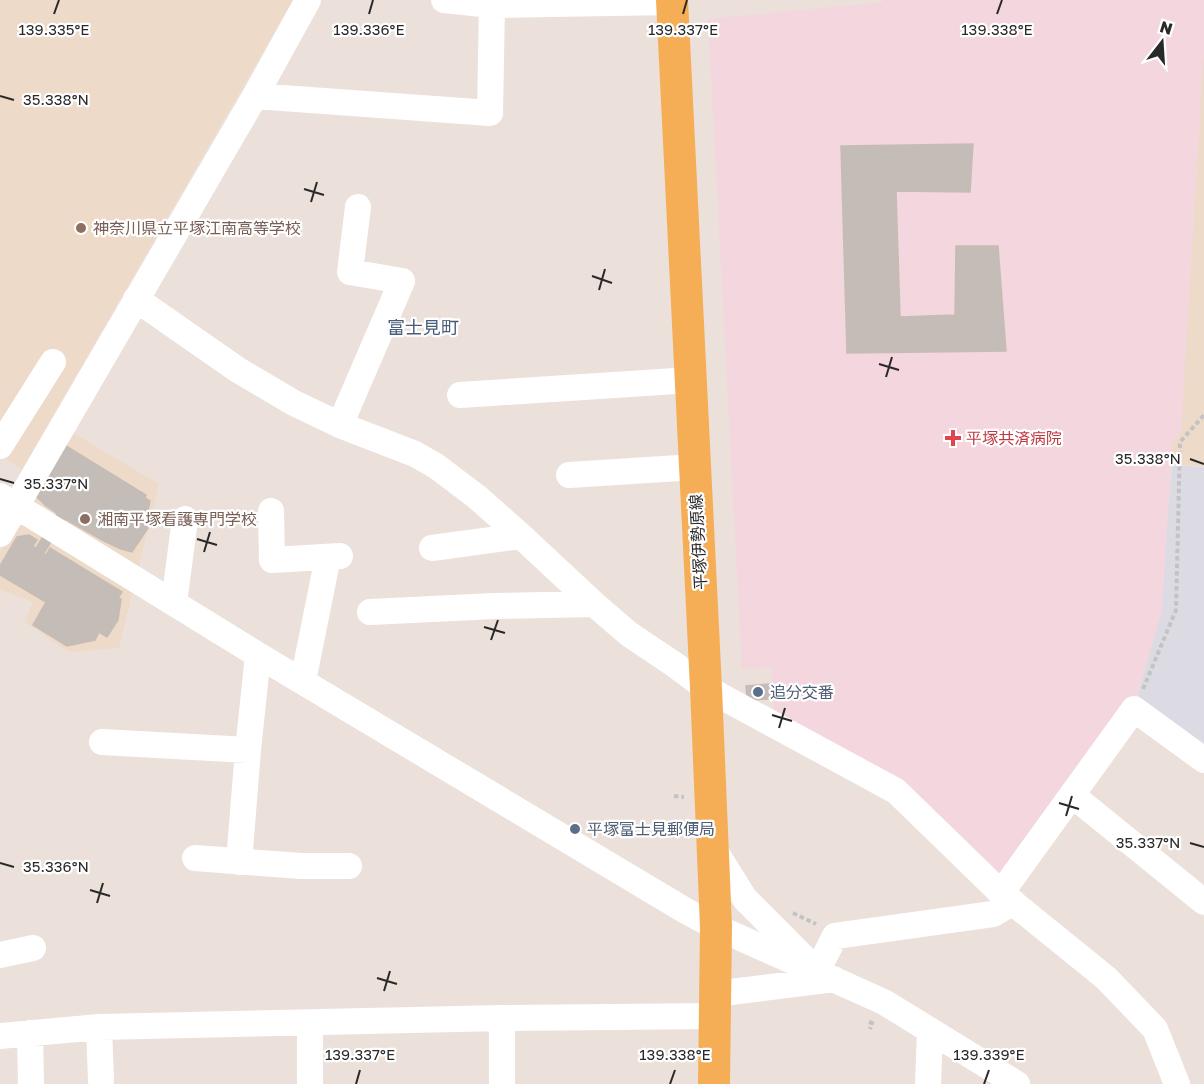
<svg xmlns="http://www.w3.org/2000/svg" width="1204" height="1084" font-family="'Golos Text','Noto Sans JP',sans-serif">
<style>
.industrial{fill:#dcdbe4}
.education{fill:#eedac8}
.medical{fill:#f3d6de}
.building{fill:#c4bcb6;stroke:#c7bcb4;stroke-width:1.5}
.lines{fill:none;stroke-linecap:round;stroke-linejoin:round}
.path{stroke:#c3c3c3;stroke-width:4;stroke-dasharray:4.5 3;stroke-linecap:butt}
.minor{stroke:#fff;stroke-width:26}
.major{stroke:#f5ae56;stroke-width:32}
.ticks{fill:none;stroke:#292929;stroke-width:2}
.education-dot{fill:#8d6e63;stroke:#fff;stroke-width:2}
.health-dot{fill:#e0444e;stroke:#fff;stroke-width:2}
.service-dot{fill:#5c6f8a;stroke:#fff;stroke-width:2}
.labels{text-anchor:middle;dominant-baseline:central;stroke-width:4.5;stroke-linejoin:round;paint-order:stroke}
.education-label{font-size:16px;fill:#785e54;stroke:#fff;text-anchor:start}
.health-label{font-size:16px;fill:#be3a42;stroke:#fff;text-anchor:start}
.street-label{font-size:16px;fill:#292929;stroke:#fff}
.service-label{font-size:16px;fill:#4e5e75;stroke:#fff;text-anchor:start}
.neighbourhood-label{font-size:18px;fill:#485c7b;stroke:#fff}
.ticks-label{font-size:15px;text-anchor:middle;fill:#292929;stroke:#fff;stroke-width:4.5;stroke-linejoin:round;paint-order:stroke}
</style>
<rect width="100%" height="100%" fill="#ece0da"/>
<path class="industrial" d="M1172,465L1204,467V758L1134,709L1158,622Z"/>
<path class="education" d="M0,0H293L22,469L0,455Z
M1204,48V466L1171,464L1172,445L1181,430Z
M68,430L159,484L119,648L69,652L25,622L33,602L0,590V553Z"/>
<path class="medical" d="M883,0H1204V48L1181,431L1172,445L1162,611L1135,702L1001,873L991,872L774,712L771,667L742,669L708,19L883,2Z"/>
<path class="building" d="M973,144L970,192L896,191L900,317L955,315L956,246H998L1006,351L847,353L841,146Z
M66,446L146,495L145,498L150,501L146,519L143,523L148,528L132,552L121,549L104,541L65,519L45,505L37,497Z
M57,514L65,519L44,553L36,548Z
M29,535L37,540L33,546L46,555L50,548L122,592L118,598L121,599L118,620L107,637L99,632L95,640L67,646L33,625L46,602L0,575V566L17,537Z
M769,684L770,699L747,700L746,686Z"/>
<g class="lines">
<path class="path" d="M1143,689L1176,610L1180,442L1204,415
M674,796L684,797
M793,913L816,924
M869,1022L872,1023L870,1029"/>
<path class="minor" d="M444,0L492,5
M255,96L490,113L492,5L672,2
M136,299L238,370L294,403L340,425L415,454L436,466L477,497L521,536L594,604L629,634L675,665L706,688L896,791L1001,893L1106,978L1155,1029L1177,1084
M460,395L691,380
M340,425L402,281L350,272L358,207
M0,446L53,362
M569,475L695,467
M0,496L258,655L686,911L716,927L884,1002L1017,1084
M271,511L272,560L340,556
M0,534L255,96L308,0
M432,548L521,536
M174,603L185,519
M370,612L494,606L594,604
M303,681L328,557
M102,742L248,750
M1072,795L1204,902
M712,846L745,899L817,971L835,936L993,914L1013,902
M195,858L301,866H349
M239,862L248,750L258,655
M1001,893L1134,709L1204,760
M0,955L33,948
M715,994L834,979
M99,1027L101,1080
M30,1033L31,1084
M0,1036L99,1027L502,1018L715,1016
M310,1084V1023
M502,1084V1018
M928,1084L930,1031"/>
<path class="major" d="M672,0L706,688L716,927L714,1084"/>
</g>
<path class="ticks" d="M54,14L59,0M369,14L373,0M683,14L687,0M997,14L1002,0M0,96L14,100M304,189L324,195M311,202L317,182M592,276L612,283M599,290L605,269M879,364L899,370M886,377L892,357M1190,459L1204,464M0,479L14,483M197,539L217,545M204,552L210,532M484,627L505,633M491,640L498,620M772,715L792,721M779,728L785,708M1059,803L1079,809M1066,816L1072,796M1190,843L1204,847M0,863L14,867M90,890L110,896M97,903L103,883M377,978L397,984M384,991L390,971M356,1084L360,1070M670,1084L675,1070M984,1084L989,1070"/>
<g class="education-dot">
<circle cx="81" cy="228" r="6"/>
<circle cx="85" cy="519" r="6"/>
</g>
<path class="health-dot" d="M950 429h6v6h6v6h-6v6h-6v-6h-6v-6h6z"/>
<g class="service-dot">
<circle cx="758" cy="692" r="6"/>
<circle cx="575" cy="829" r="6"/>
</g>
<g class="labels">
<g class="education-label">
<text x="93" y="228">神奈川県立平塚江南高等学校</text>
<text x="97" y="519">湘南平塚看護専門学校</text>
</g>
<g class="health-label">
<text x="966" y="438">平塚共済病院</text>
</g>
<g class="street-label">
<text transform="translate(698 542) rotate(-93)">平塚伊勢原線</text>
</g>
<g class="service-label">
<text x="770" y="692">追分交番</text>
<text x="587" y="829">平塚富士見郵便局</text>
</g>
<g class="neighbourhood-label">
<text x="423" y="327">富士見町</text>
</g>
</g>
<g class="ticks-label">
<text x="54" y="35">139.335°E</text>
<text x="369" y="35">139.336°E</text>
<text x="683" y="35">139.337°E</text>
<text x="997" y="35">139.338°E</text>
<text x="56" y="105">35.338°N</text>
<text x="1148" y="464">35.338°N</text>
<text x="56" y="489">35.337°N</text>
<text x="1148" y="848">35.337°N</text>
<text x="56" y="872">35.336°N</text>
<text x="360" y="1060">139.337°E</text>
<text x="675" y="1060">139.338°E</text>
<text x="989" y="1060">139.339°E</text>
</g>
<g transform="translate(1162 42) rotate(17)" stroke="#ffffff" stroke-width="4.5" paint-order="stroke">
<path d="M0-4.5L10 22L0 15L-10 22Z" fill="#292929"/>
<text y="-9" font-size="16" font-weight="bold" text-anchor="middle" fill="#292929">N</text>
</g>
</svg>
